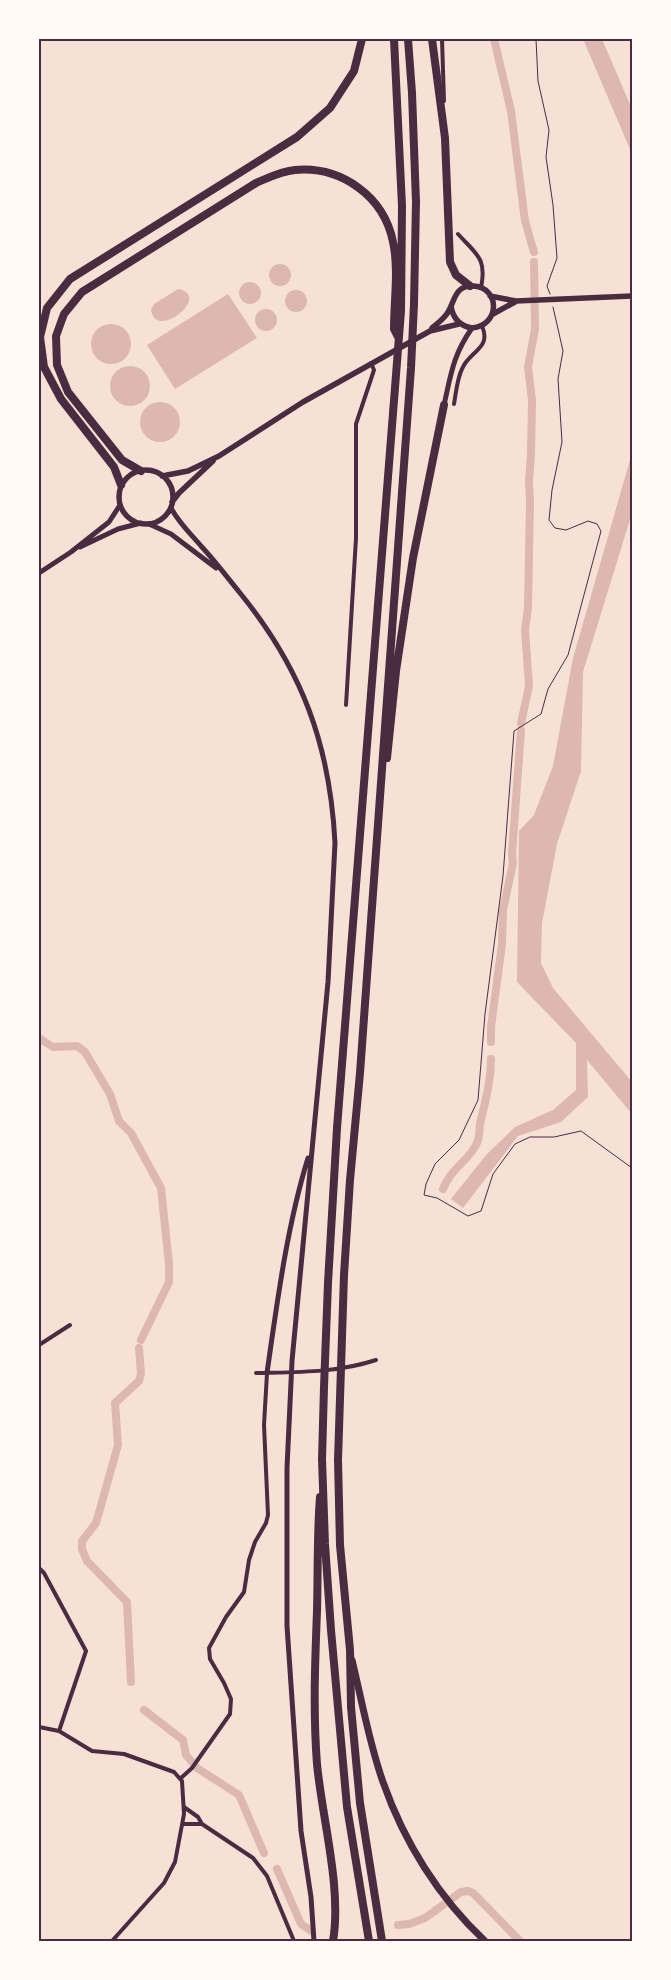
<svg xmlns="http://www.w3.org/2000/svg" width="671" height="1980" font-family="'Archivo Narrow',sans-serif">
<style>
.water{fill:#dcb8b0}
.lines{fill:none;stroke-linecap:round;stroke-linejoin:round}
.canal{stroke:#dcb8b0;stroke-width:8}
.path{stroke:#4a2c40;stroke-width:1}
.minor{stroke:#4a2c40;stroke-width:4}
.tertiary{stroke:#4a2c40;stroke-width:5}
.secondary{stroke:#4a2c40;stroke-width:5.5}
.trunk{stroke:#4a2c40;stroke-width:7}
.motorway{stroke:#4a2c40;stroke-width:8}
.neatline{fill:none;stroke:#4a2c40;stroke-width:2}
</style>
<rect width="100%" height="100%" fill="#f7e1d7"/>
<path class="water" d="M583,39H602L632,109V154Z
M269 275a11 11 0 1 1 22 0a11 11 0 1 1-22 0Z
M239 293a11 11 0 1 1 22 0a11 11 0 1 1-22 0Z
M178,289C213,295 156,342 151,310L154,304Z
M285 301a11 11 0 1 1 22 0a11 11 0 1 1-22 0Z
M228,294L257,338L175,389L147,345Z
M255 320a11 11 0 1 1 22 0a11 11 0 1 1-22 0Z
M91 344a20 20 0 1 1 40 0a20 20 0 1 1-40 0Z
M110 386a20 20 0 1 1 40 0a20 20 0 1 1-40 0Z
M140 422a20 20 0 1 1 40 0a20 20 0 1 1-40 0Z
M632,453V513L583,672L581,771L557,844L542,923L541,963L553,988L632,1082V1114L587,1060L588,1097L561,1122L518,1136L463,1208L451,1199L486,1155L515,1127L553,1110L576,1090V1043L517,982L519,831L534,815L553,766L573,658Z"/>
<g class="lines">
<path class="canal" d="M494,39L511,111L525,221L534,252
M521,723L529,686L525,630L528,608L530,501L529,481L531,453L532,400L528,367L535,329L534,262
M39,1038L53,1047L77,1046L85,1052L110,1094L119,1121L131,1133L161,1188L169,1264V1282L141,1340
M491,1042V1027L502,944L503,910L513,863L512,854L521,730
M443,1189C451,1168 469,1161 477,1143C480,1137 479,1129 480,1124C485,1102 491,1082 491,1059
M131,1682L127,1602L87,1561L82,1549V1541L96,1523L118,1445L115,1403L139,1381L141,1374L139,1348
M144,1710L183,1740L186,1755L197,1768L239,1795L264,1853
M277,1869L301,1924L311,1931
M398,1925L409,1924L425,1918L461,1892L468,1891L473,1893L520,1941"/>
<path class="path" d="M536,39L538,81L549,130L546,157L553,205L557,258L547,286L550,294
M553,307L563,351L558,379L562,442L552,490L549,520L555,528L566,530L588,521L597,524L601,531L568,655L548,689L541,714L514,731L503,876L485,1014L478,1100L459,1140L435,1164L426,1184L424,1195L437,1198L468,1216L481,1211L493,1174L515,1144L530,1137H554L581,1131L632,1168"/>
<path class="minor" d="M442,39L444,101
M458,234C477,255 487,258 481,288
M454,404C456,393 457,379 462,369C469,351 492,349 482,326
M346,705L356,538V424L374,370L371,363
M39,1345L70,1325
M256,1373C297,1372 336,1373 376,1360
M39,1568L44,1573L86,1651L59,1731
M39,1727L59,1731L92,1751L124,1754L174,1772L182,1781L184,1814L175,1862L164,1883L112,1941
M181,1778L192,1768L230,1714L231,1699L224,1683L210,1659L209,1648L226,1617L244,1592L249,1560L255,1542L266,1523L268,1515L264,1425L267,1373
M184,1807L198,1817L202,1824L253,1858L267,1876L294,1941
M183,1824H202"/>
<path class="tertiary" d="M444,405C451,374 453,355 472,328
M171,508C179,523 190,533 201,546C215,561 227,577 240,593C302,669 330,745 335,843L328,982L292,1361L287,1468V1626L301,1831L311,1897L314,1941
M149,524L171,534L216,568
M80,547L118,529L141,523
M39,573L71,552L109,522L120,505
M267,1373C277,1303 287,1226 308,1158"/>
<path class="secondary" d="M490,296L516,301L632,296
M493,314L515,302
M432,328C437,324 442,320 446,315C455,304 453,285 473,286C500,287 501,325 472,328C460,326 453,319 451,306
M119 497a27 27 0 1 1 54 0a27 27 0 1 1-54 0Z
M162,476L188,471L219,456L303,402L430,331L459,324
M172,502L179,493L213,461"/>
<path class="trunk" d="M352,1660C362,1701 369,1743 383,1782C404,1842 439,1898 485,1941"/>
<path class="motorway" d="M432,39L445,138L450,262L456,275L470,286
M141,471L122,460L68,392L57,365L56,336L64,314L82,292L256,183C268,178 281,171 295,170C341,166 384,196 393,242C399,269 394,301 394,329L398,337
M121,485L114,467L61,399L44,367L40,337L47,308L70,279L297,137L330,108L354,71L362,39
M387,758L396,671L413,558L444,405
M320,1497C317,1535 318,1573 317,1611C315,1662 313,1713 317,1764C322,1818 342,1888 333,1941
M369,1941L347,1807L331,1630L325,1544L322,1459L324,1387L328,1283L337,1128L401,311L402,206L394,39
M382,1941L360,1803L351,1707L350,1650L340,1545L338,1460L344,1275L350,1180L360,1073L411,368L414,304L416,202L412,93L408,39"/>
</g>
<rect width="671" height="1980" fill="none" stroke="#fffaf5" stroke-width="80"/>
<rect x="40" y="40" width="591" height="1900" class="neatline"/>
</svg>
